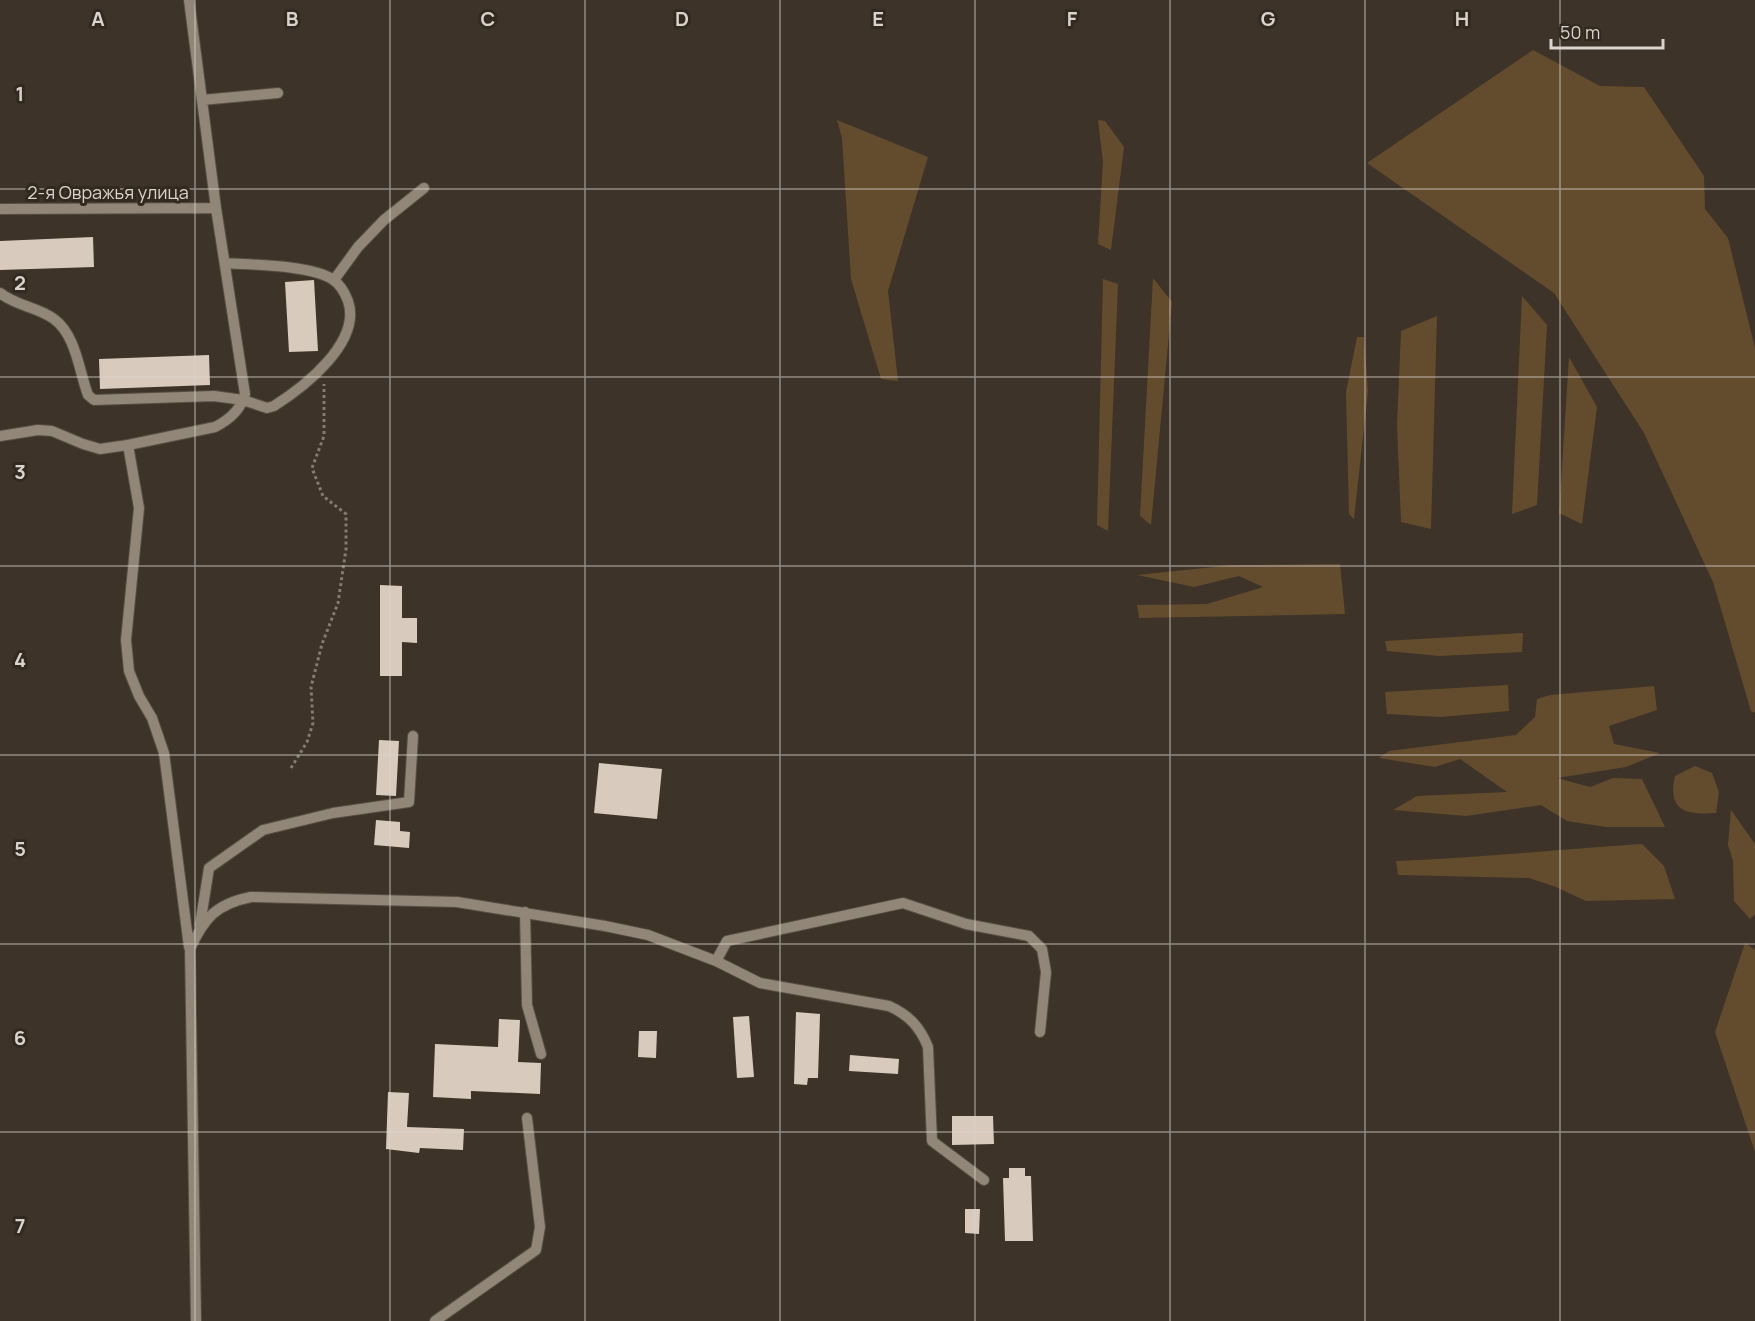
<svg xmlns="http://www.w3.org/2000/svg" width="1755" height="1321" font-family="Manrope,sans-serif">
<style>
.green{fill:#634c2e}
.building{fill:#d8cbbd}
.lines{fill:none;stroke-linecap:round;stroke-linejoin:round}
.minor-casing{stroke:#574f45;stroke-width:12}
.path{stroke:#847b72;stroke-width:3;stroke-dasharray:3 3;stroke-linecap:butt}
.minor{stroke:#918678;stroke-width:10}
.grid{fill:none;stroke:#dad4cd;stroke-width:1.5;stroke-opacity:0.55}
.labels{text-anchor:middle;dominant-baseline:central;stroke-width:6;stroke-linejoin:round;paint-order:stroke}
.street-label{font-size:18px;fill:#dad4cd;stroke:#33291e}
.grid-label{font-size:20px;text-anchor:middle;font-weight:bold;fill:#dad4cd;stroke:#33291e;stroke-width:6;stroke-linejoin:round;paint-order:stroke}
</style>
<rect width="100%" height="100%" fill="#3d3328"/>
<path class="green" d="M1533,50L1600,86L1644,87L1704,176L1705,209L1728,238L1755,348V713L1751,711L1713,582L1644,433L1554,293L1367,163Z
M837,120L928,157L888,291L898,381L881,379L851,279L842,138Z
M1098,120L1105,121L1124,147L1111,250L1098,244L1103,162Z
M1153,278L1172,302L1151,525L1140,516Z
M1103,279L1118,284L1108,531L1097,525Z
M1522,296L1547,325L1537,505L1512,514Z
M1437,316L1431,529L1401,522L1397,425L1401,331Z
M1357,337H1364L1368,391L1354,519L1349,514L1346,392Z
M1569,357L1597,407L1582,524L1559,513Z
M1340,564L1345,614L1139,618L1137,605L1207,604L1263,587L1239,576L1194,587L1137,575L1233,565Z
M1523,633L1522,652L1439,656L1387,651L1385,641Z
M1508,685L1509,711L1440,717L1387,714L1385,692Z
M1654,686L1657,710L1609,726L1614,744L1660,753L1626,767L1557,778L1590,787L1613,778L1642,779L1665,827H1606L1567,821L1541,805L1466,816L1393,810L1417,796L1507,792L1460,759L1435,767L1379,758L1389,751L1516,735L1535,717L1537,699L1550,695Z
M1695,766L1712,773L1719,792L1716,813C1686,815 1667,811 1675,776Z
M1731,810L1755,844V914L1750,919L1734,901L1733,861L1728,845Z
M1642,844L1664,866L1675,899L1586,901L1556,887L1529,878L1398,875L1396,861C1479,858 1560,849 1642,844Z
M1745,943L1755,950V1152L1715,1032Z"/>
<path class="building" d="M93,237L94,267L0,270V241Z
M314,280L318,351L289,352L285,282Z
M209,355L210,385L100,389L99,359Z
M380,585L402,586V618H417V643L402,642V676H380Z
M379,740L399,741L396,796L376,795Z
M599,763L662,769L657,819L594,813Z
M376,820L400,822V831L410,832L409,848L374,845Z
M796,1012L820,1014L818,1078H808L807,1085L794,1084Z
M749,1016L754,1077L737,1078L733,1017Z
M499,1019L520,1020L518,1062L541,1063L540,1094L471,1091V1099L433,1097L435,1044L498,1047Z
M639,1031H657L656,1058L638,1057Z
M850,1055L899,1059L898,1074L849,1071Z
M388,1092L409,1093L407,1127L464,1129L463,1150L420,1148L419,1153L386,1149Z
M952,1116H993L994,1144L952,1145Z
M1009,1168H1025V1176H1031L1033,1241H1005L1003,1178H1009Z
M965,1209H980L979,1234L965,1233Z"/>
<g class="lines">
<g class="minor-casing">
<path id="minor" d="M189,0L216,208L245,394C241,409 229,420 215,427L128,445L139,508L126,640L129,671L139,696L152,718L164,753L189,947
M202,100L278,93
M0,209L216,208
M334,280L358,247L384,220L424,188
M0,293C16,306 38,307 54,319C76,335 79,371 88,395L94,400L214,396L243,400L267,408L274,406C304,387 362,342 348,301C345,293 340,284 332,279C310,265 252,265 225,263
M0,436L38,430L52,431L83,444L100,449L128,445
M525,912L527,1005L541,1054
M200,925L209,868L263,830L333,813L409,802L413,736
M716,961L727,941L903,903L966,924L1029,936L1042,949L1046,972L1040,1032
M196,1321L190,949C204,918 216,904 251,897L457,902L605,926L648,935L716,961L760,983L889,1006C909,1015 920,1027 928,1047L932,1141L984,1180
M435,1321L536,1250L540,1227L527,1118"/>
</g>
<path class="path" d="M291,768L307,742L313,723L311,687L322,644L338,603L346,549V514L323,496L312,468L324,436V384"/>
<use href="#minor" class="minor"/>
</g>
<path class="grid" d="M195,0V1321M390,0V1321M585,0V1321M780,0V1321M975,0V1321M1170,0V1321M1365,0V1321M1560,0V1321M0,189H1755M0,377H1755M0,566H1755M0,755H1755M0,944H1755M0,1132H1755"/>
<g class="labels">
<g class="street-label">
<text x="108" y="192">2-я Овражья улица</text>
</g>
</g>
<g class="grid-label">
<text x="98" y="26">A</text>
<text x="292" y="26">B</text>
<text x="488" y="26">C</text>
<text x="682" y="26">D</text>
<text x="878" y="26">E</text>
<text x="1072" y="26">F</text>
<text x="1268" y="26">G</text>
<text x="1462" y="26">H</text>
<text x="20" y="101">1</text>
<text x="20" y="290">2</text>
<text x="20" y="479">3</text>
<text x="20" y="667">4</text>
<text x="20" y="856">5</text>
<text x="20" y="1045">6</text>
<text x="20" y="1233">7</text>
</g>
<path d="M1551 39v9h112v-9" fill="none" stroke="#dad4cd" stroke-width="3"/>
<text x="1560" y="39" font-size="18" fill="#dad4cd" stroke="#33291e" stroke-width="4.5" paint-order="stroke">50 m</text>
</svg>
